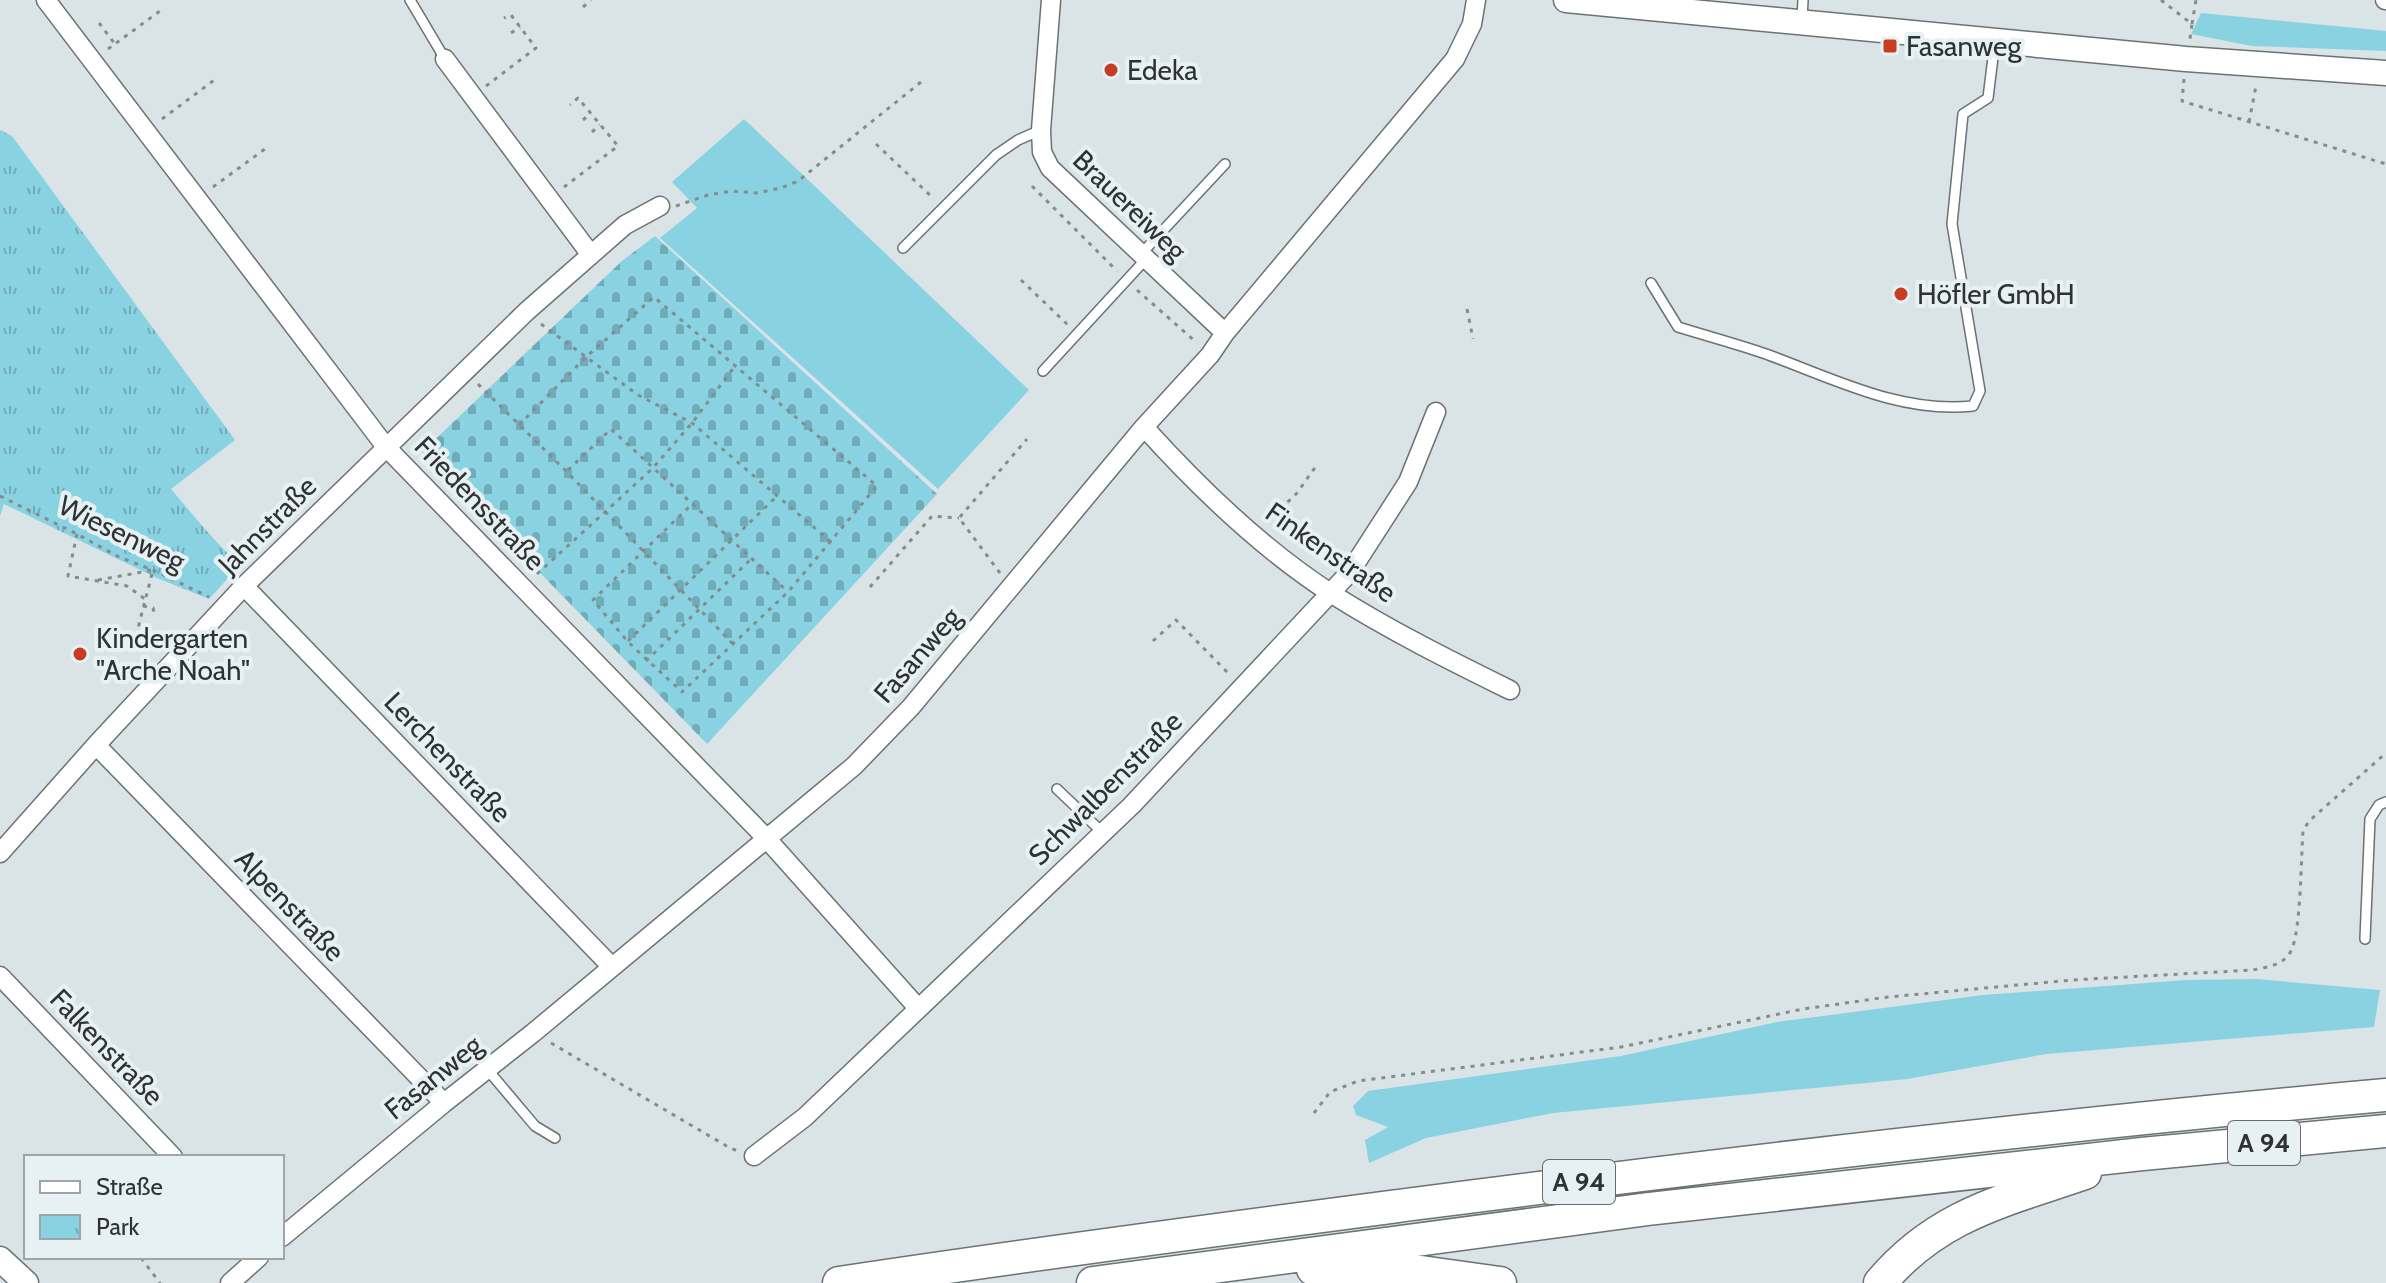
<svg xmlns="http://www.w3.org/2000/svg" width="2386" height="1283" font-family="Cabin,sans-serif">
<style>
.grass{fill:#88d2e2}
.cemetery{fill:url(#cemetery-stones)}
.park{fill:url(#park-tufts)}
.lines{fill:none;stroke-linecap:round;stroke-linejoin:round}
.lane-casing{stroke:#6a7274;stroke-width:12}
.street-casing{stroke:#6a7274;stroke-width:21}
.secondary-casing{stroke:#6a7274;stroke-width:27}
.highway-casing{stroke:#6a7274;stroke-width:35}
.path{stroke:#858c8d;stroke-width:3;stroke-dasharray:4 6;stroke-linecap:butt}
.lane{stroke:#fff;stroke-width:9}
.street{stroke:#fff;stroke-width:18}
.secondary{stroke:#fff;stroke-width:24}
.highway{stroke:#fff;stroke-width:32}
.poi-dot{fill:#c73c23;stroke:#e7f1f3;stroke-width:3}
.labels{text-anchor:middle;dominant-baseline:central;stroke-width:8;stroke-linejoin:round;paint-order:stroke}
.shield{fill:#e7f1f3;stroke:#666b6d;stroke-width:2}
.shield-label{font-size:26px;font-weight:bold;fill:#2e3233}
.poi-label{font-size:28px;fill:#2e3233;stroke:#e7f1f3;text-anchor:start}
.street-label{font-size:28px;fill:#2e3233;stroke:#e7f1f3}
</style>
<defs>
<pattern id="cemetery-stones" width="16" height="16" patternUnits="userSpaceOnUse" patternTransform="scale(2)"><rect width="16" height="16" fill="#88d2e2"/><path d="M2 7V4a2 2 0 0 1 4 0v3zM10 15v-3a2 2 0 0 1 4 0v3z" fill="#70abb8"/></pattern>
<pattern id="park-tufts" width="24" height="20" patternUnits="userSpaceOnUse" patternTransform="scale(2)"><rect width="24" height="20" fill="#88d2e2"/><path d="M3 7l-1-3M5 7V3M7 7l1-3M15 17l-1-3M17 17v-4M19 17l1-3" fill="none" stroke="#70abb8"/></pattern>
</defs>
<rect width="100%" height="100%" fill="#dae4e6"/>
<path class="grass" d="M2201,13L2386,31V51L2252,46L2191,34Z
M744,119L1029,390L938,489L660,238L697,208L672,182Z
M2256,979L2380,990L2374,1027L2046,1054L1907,1079L1553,1113L1426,1138L1369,1163L1365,1140L1388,1127L1356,1115L1353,1106L1368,1091L1621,1056L1777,1022L1983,995L2187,980Z"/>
<path class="cemetery" d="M655,236L937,494L707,744L422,452L622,261Z"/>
<path class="park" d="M0,130L12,136L235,440L171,489L204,528L239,566L209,599L157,578L4,504L0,516Z"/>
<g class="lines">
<g class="lane-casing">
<path id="lane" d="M410,0L445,59
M1802,20L1803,0
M903,248L996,155L1018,140L1041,130
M1141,254L1225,164
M1651,283L1678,327C1707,336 1737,344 1766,354C1832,378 1901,414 1973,406L1980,391L1952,224L1963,114L1988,98L1995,41
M1043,371L1146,259
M1057,789L1103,833
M2365,939L2370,819L2379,805L2386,802
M487,1069L535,1126L555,1138"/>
</g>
<g class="street-casing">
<path id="street" d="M46,0L386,447L767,839L918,1008
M1051,0L1041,130L1042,152L1050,168L1225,333
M2385,0H2386
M445,59L591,255
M1144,427C1200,489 1262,549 1332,594C1389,630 1449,660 1510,690
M244,586L612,967
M96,745L444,1103
M0,853L96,745L244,586L527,311L625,225L660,206
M0,976L173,1157
M754,1156L805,1117L1132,805L1350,572L1408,482L1436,412
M282,1237L444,1103L533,1033L854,766L911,707L1144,427L1210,355L1225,333L1455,59L1472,24L1476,0
M230,1283L259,1257"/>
</g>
<g class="secondary-casing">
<path id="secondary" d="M1566,0L2186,59L2386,73
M0,1259L26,1283"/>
</g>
<g class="highway-casing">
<path id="highway" d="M1313,1269L1421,1272L1500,1283
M839,1283C1030,1254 1222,1229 1413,1204C1737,1162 2061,1124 2386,1095
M1093,1283L1648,1209L2142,1154L2386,1131
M1880,1283C1938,1214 2004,1201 2085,1173"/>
</g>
<path class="path" d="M2161,0L2192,24L2190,39
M583,7L591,0
M99,23L115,44
M2192,24L2196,0
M511,33L520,27
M108,49L164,8
M2184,79L2182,101L2386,164
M486,86L536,48L511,15L504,18
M162,119L217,78
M583,120L591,113
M2249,122L2256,86
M592,132L600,125
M876,144L932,197
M1032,186L1117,271
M213,187L269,146
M564,187L618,146L578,98L570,105
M676,206L708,195L732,191L757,193L781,188L798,181L921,82
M1021,280L1068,325
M1137,290L1197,343
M1467,309L1473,339
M541,324L638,395L692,423L831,542
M478,384L566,471L733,644
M519,425L586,357L654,297L877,486L788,592L682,692L628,642L593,600L692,504
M568,470L611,429L788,592
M0,496L77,534L119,557L153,570L209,597
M1266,523L1297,493L1316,466
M77,534L68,576L127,586L145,599
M1000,573L959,518L1027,439
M537,574L653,468L692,423L735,366
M98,580L153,570L137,632
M870,587L932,516L959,518
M143,606L153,608L154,612
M628,641L777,496
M1153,641L1176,620L1230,675
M646,661L750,560
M551,1043L730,1148L738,1151
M1314,1113L1330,1092L1358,1081L1621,1047L1803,1009L1888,997L2072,980L2253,970C2267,967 2284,965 2291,951C2301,932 2301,856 2303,831L2309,821L2386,753
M141,1258L160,1283"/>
<use href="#lane" class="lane"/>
<use href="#street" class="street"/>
<use href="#secondary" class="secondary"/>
<use href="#highway" class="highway"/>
</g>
<g class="poi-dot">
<rect x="1882" y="38" width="16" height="16" rx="4"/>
<circle cx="1111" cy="70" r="8"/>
<circle cx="1901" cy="294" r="8"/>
<circle cx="80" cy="654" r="8"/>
</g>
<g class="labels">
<g class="shield">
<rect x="2228" y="1121" width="72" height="44" rx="6"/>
<rect x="1543" y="1160" width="72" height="44" rx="6"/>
</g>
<g class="shield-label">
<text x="2264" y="1143">A 94</text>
<text x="1579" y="1182">A 94</text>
</g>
<g class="poi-label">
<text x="1906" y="46">Fasanweg</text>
<text x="1127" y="70">Edeka</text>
<text x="1917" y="294">Höfler GmbH</text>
<text x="96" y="638">Kindergarten<tspan x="96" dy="32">"Arche Noah"</tspan></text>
</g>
<g class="street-label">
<text transform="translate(1130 205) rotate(44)">Brauereiweg</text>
<text transform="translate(480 503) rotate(46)">Friedensstraße</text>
<text transform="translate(267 525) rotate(-45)">Jahnstraße</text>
<text transform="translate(122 533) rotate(26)">Wiesenweg</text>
<text transform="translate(1331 552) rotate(35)">Finkenstraße</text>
<text transform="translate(917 655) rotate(-49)">Fasanweg</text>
<text transform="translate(448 757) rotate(46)">Lerchenstraße</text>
<text transform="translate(1105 788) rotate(-45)">Schwalbenstraße</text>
<text transform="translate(290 905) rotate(46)">Alpenstraße</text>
<text transform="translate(107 1047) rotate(46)">Falkenstraße</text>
<text transform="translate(433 1077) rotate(-39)">Fasanweg</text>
</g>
</g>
<rect x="24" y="1155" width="260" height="104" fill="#e7f1f3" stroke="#9da5a6" stroke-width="2"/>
<rect x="40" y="1181" width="40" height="12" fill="#ffffff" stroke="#9da5a6" stroke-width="2"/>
<text x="96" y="1195" font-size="24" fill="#2e3233">Straße</text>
<rect x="40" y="1215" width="40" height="24" fill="url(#park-tufts)" stroke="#9da5a6" stroke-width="2"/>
<text x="96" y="1235" font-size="24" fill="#2e3233">Park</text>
</svg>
